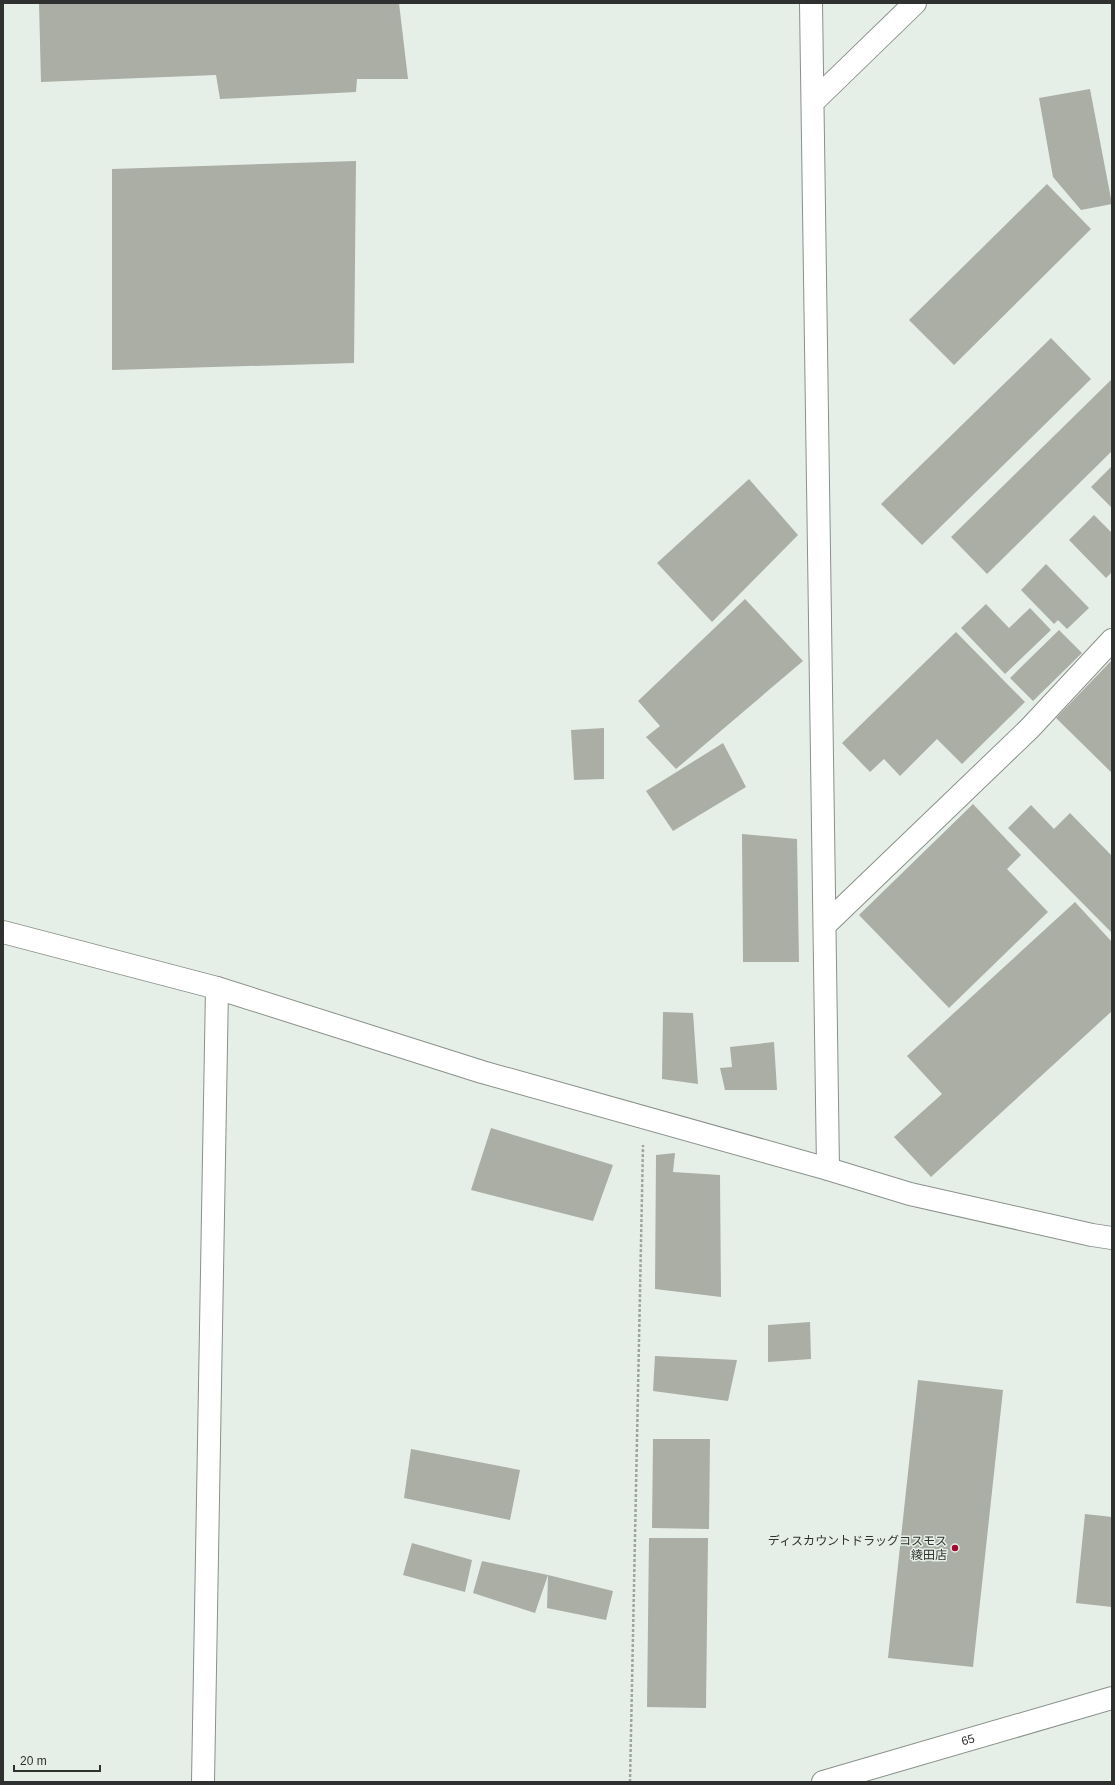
<svg xmlns="http://www.w3.org/2000/svg" width="1115" height="1785" font-family="Helvetica,'Noto Sans JP',sans-serif">
<style>
.building{fill:#aaaea5}
.lines{fill:none;stroke-linecap:round;stroke-linejoin:round}
.minor-casing{stroke:#89918a;stroke-width:24}
.tertiary-casing{stroke:#89918a;stroke-width:24}
.primary-casing{stroke:#89918a;stroke-width:24}
.path{stroke:#9ea59f;stroke-width:2.5;stroke-dasharray:3 2;stroke-linecap:butt}
.minor{stroke:#fff;stroke-width:22}
.tertiary{stroke:#fff;stroke-width:22}
.primary{stroke:#fff;stroke-width:22}
.poi-dot{fill:#a40831;stroke:#e6efe7;stroke-width:1.5}
.labels{text-anchor:middle;dominant-baseline:central;stroke-width:3;stroke-linejoin:round;paint-order:stroke}
.poi-label{font-size:12px;fill:#2e312f;stroke:#e6efe7;text-anchor:end}
.street-label{font-size:12px;fill:#2e312f;stroke:#e6efe7}
</style>
<rect width="100%" height="100%" fill="#e6efe7"/>
<path class="building" d="M39,3H399L408,79H357L356,92L220,99L216,75L41,82Z
M1090,89L1112,204L1081,210L1053,177L1039,98Z
M356,161L354,363L112,370V169Z
M1047,184L1091,229L954,365L909,320Z
M1051,338L1091,379L922,545L881,504Z
M1112,379V451L987,574L951,537Z
M1112,466V508L1091,487Z
M749,479L798,535L712,622L657,563Z
M1094,515L1112,533V572L1106,578L1069,540Z
M1046,564L1089,608L1067,629L1058,620L1054,624L1021,590Z
M745,599L803,661L676,769L646,737L660,726L638,701Z
M986,604L1009,628L1030,608L1051,630L1005,674L961,628Z
M1059,630L1082,653L1033,701L1010,678Z
M956,632L1025,702L962,764L937,739L900,776L884,759L870,772L842,743Z
M1112,660V773L1056,718Z
M604,728V779L574,780L571,730Z
M723,743L746,787L673,831L646,791Z
M973,804L1021,855L1007,869L1048,912L949,1008L859,915Z
M1031,805L1054,829L1070,813L1112,856V933L1008,828Z
M742,834L797,839L799,962H743Z
M1075,902L1112,942V1011L931,1177L894,1137L942,1094L907,1056Z
M663,1012L693,1013L698,1084L662,1079Z
M774,1042L777,1090H725L720,1068L732,1067L730,1047Z
M491,1128L613,1165L593,1221L471,1190Z
M675,1153L673,1172L720,1175L721,1297L655,1289L656,1155Z
M810,1322L811,1359L768,1362V1325Z
M655,1356L737,1360L728,1401L653,1391Z
M918,1380L1003,1390L973,1667L888,1658Z
M653,1439H710L709,1529L652,1528Z
M411,1449L520,1470L510,1520L404,1498Z
M1085,1514L1112,1517V1607L1076,1603Z
M649,1538H708L706,1708L647,1707Z
M412,1543L472,1560L465,1592L403,1575Z
M482,1561L548,1575L535,1613L473,1593Z
M548,1575L613,1591L606,1620L547,1608Z"/>
<g class="lines">
<g class="minor-casing">
<path id="minor" d="M811,3L828,1169
M814,101L915,3
M826,924L1030,728L1112,640
M203,1782L217,988"/>
</g>
<g class="tertiary-casing">
<path id="tertiary" d="M3,932L217,988L482,1072L828,1169L910,1194L1092,1235L1112,1238"/>
</g>
<g class="primary-casing">
<g id="primary">
<path id="s1" d="M823,1782L1112,1698"/>
</g>
</g>
<path class="path" d="M630,1782L643,1145"/>
<use href="#minor" class="minor"/>
<use href="#tertiary" class="tertiary"/>
<use href="#primary" class="primary"/>
</g>
<circle class="poi-dot" cx="955" cy="1548" r="4"/>
<g class="labels">
<g class="poi-label">
<text x="947" y="1541">ディスカウントドラッグコスモス<tspan x="947" dy="14">綾田店</tspan></text>
</g>
<g class="street-label">
<text stroke="none"><textPath href="#s1" startOffset="151">65</textPath></text>
</g>
</g>
<rect width="1115" height="1785" fill="none" stroke="#2e312f" stroke-width="8"/>
<path d="M14 1765v6h86v-6" fill="none" stroke="#2e312f" stroke-width="2"/>
<text x="20" y="1765" font-size="12" fill="#2e312f" stroke="#e6efe7" stroke-width="3" paint-order="stroke">20 m</text>
</svg>
